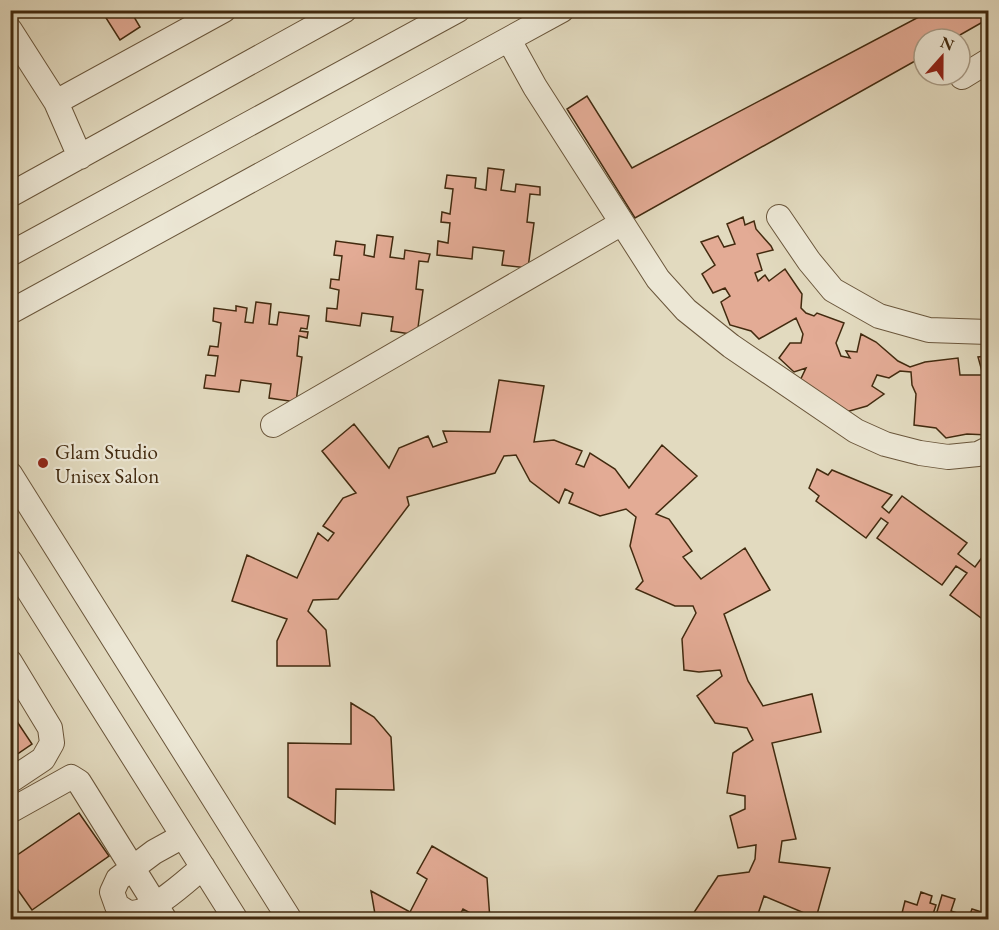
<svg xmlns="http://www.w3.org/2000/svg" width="999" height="930" font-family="'EB Garamond',serif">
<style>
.building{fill:#e3ab95;stroke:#422a0f;stroke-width:1.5}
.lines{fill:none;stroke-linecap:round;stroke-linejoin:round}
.minor-casing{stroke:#6a563b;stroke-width:26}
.minor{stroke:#ece7d5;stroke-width:24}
.poi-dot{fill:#8f2418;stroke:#ece7d5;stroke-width:2}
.labels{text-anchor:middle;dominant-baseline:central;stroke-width:4.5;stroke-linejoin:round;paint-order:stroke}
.poi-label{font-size:21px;fill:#422a0f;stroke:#ece7d5;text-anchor:start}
</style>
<rect width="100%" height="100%" fill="#e2dabf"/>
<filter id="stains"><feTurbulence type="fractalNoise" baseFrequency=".00333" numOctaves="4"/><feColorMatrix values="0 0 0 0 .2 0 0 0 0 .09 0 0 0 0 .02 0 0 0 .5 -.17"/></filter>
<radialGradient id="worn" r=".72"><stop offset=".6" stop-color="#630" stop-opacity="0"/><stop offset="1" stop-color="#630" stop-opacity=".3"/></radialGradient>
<path class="building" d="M101,10H130L140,27L120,40Z
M932,10H988V19L953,39H924V56L635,218L567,109L587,96L632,168Z
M488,168L504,170L501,190L515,192L516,184L540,187V195L530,194L527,222L534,223L528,268L502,265L504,251L473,247L472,259L437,255L438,241L448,243L450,223L441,222L442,212L450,214L453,189L445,188L447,175L476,178L475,188L486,190Z
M743,217L745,225L754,221L756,229L771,246L773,250L757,254L762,270L755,273L758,281L765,275L769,281L785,269L802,294L801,308L806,313L814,316L817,313L844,323L836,343L841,356L850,358L846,351L857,352L861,334L876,342L898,361L910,367L925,362L958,358L960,375H983L978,357L988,356V435L967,434L946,438L936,428L914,425L916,394L912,385L911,372L900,371L889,378L877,375L872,386L884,394L867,406L846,412L796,389L806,368L794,372L779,358L790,343H801L803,334L796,318L759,339L751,331L730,325L721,302L730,296L725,288L713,293L702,274L715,265L701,242L718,236L724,247L735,244L727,224Z
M377,235L393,237L390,257L404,259L405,250L430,254L428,262L419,261L416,289L423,290L417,335L391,331L393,317L362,313L360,326L326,321L327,308L337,309L339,290L330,288L331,279L339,280L342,256L334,255L336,241L365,245L364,255L374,257Z
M256,302L271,304L269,324L277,325L279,312L309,316L307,329L301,328L300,331L308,332L307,338L299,336L297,356L302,357L296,402L269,398L271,384L241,380L239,392L204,388L206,375L215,376L218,356L208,355L210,346L218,347L221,323L213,321L214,308L236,311V306L247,308L245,322L253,323Z
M499,380L544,386L534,442L554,440L582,451L576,464L584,467L590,453L615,469L629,488L662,445L697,476L656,514L669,519L692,551L683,557L701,579L745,548L770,590L724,614L748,681L763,706L812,694L821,732L772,743L796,839L782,841L779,862L830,868L816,918L764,896L756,920H689L718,876L749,872L755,859L756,845L738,848L730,816L745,809V796L727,793L733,753L753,740L747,728L715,723L697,696L722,676L720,670L699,672L684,670L682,639L696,613L693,606H675L636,589L643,581L630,546L636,517L626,509L600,516L569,503L573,493L565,489L559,503L530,481L516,455L504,456L495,473L407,497L409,505L338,599L313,600L308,611L326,630L330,666H277V641L287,619L232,601L247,555L297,578L318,533L328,541L334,533L323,526L343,498L356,493L322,451L354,424L389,468L399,448L428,436L433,447L447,442L443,431L490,432Z
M817,469L828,475L832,470L892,495L882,507L889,513L902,496L967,543L958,554L975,567L983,556L988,560V623L950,595L967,573L956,566L942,585L877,538L888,523L881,518L866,538L816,501L819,496L809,488Z
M351,703L374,717L391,737L394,790L336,789L335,824L288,797V743L351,744Z
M10,711L32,744L10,759Z
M79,813L109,856L32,910L10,879V860Z
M432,846L487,878L490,920H483L463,909L457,920H376L371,891L410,912L427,879L417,873Z
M921,892L932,896L930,903L936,905L933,914L936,915L942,895L955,899L951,911L969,917L972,909L988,914V920H910L901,917L905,901L917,905Z"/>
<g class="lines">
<g class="minor-casing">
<path id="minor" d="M10,30L56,102L80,157
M509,40L535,87L658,279L686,310L731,346L856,431L885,444L920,453L948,457L978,454L988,449
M962,77L988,61
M56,102L224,10
M10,195L345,10
M779,217L809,261L833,290L879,316L929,330L988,332
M10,254L458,10
M10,312L562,10
M273,425L622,223
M10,474L290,920
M10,561L236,920
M10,662L50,728L52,743L43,759L10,781
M10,811L71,777L79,782L165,920
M183,836L154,852L118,879L112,892L117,906C121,908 126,912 130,913C152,914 187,880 203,867"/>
</g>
<use href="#minor" class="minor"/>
</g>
<circle class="poi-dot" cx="43" cy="463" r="6"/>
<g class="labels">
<g class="poi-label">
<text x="55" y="451">Glam Studio<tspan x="55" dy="24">Unisex Salon</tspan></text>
</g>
</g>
<rect width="999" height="930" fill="none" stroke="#e2dabf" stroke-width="36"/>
<rect x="12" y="12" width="975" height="906" fill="none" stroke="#422a0f" stroke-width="3"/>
<rect x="18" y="18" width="963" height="894" fill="none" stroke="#422a0f" stroke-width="1.5"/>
<g transform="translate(942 57) rotate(21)"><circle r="28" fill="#ece7d5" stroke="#a89b86" stroke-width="1.5"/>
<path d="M0-4.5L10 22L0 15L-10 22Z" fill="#8f2418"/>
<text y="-9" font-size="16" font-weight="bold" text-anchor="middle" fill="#422a0f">N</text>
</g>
<rect width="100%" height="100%" filter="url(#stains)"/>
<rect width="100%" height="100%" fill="url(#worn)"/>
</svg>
